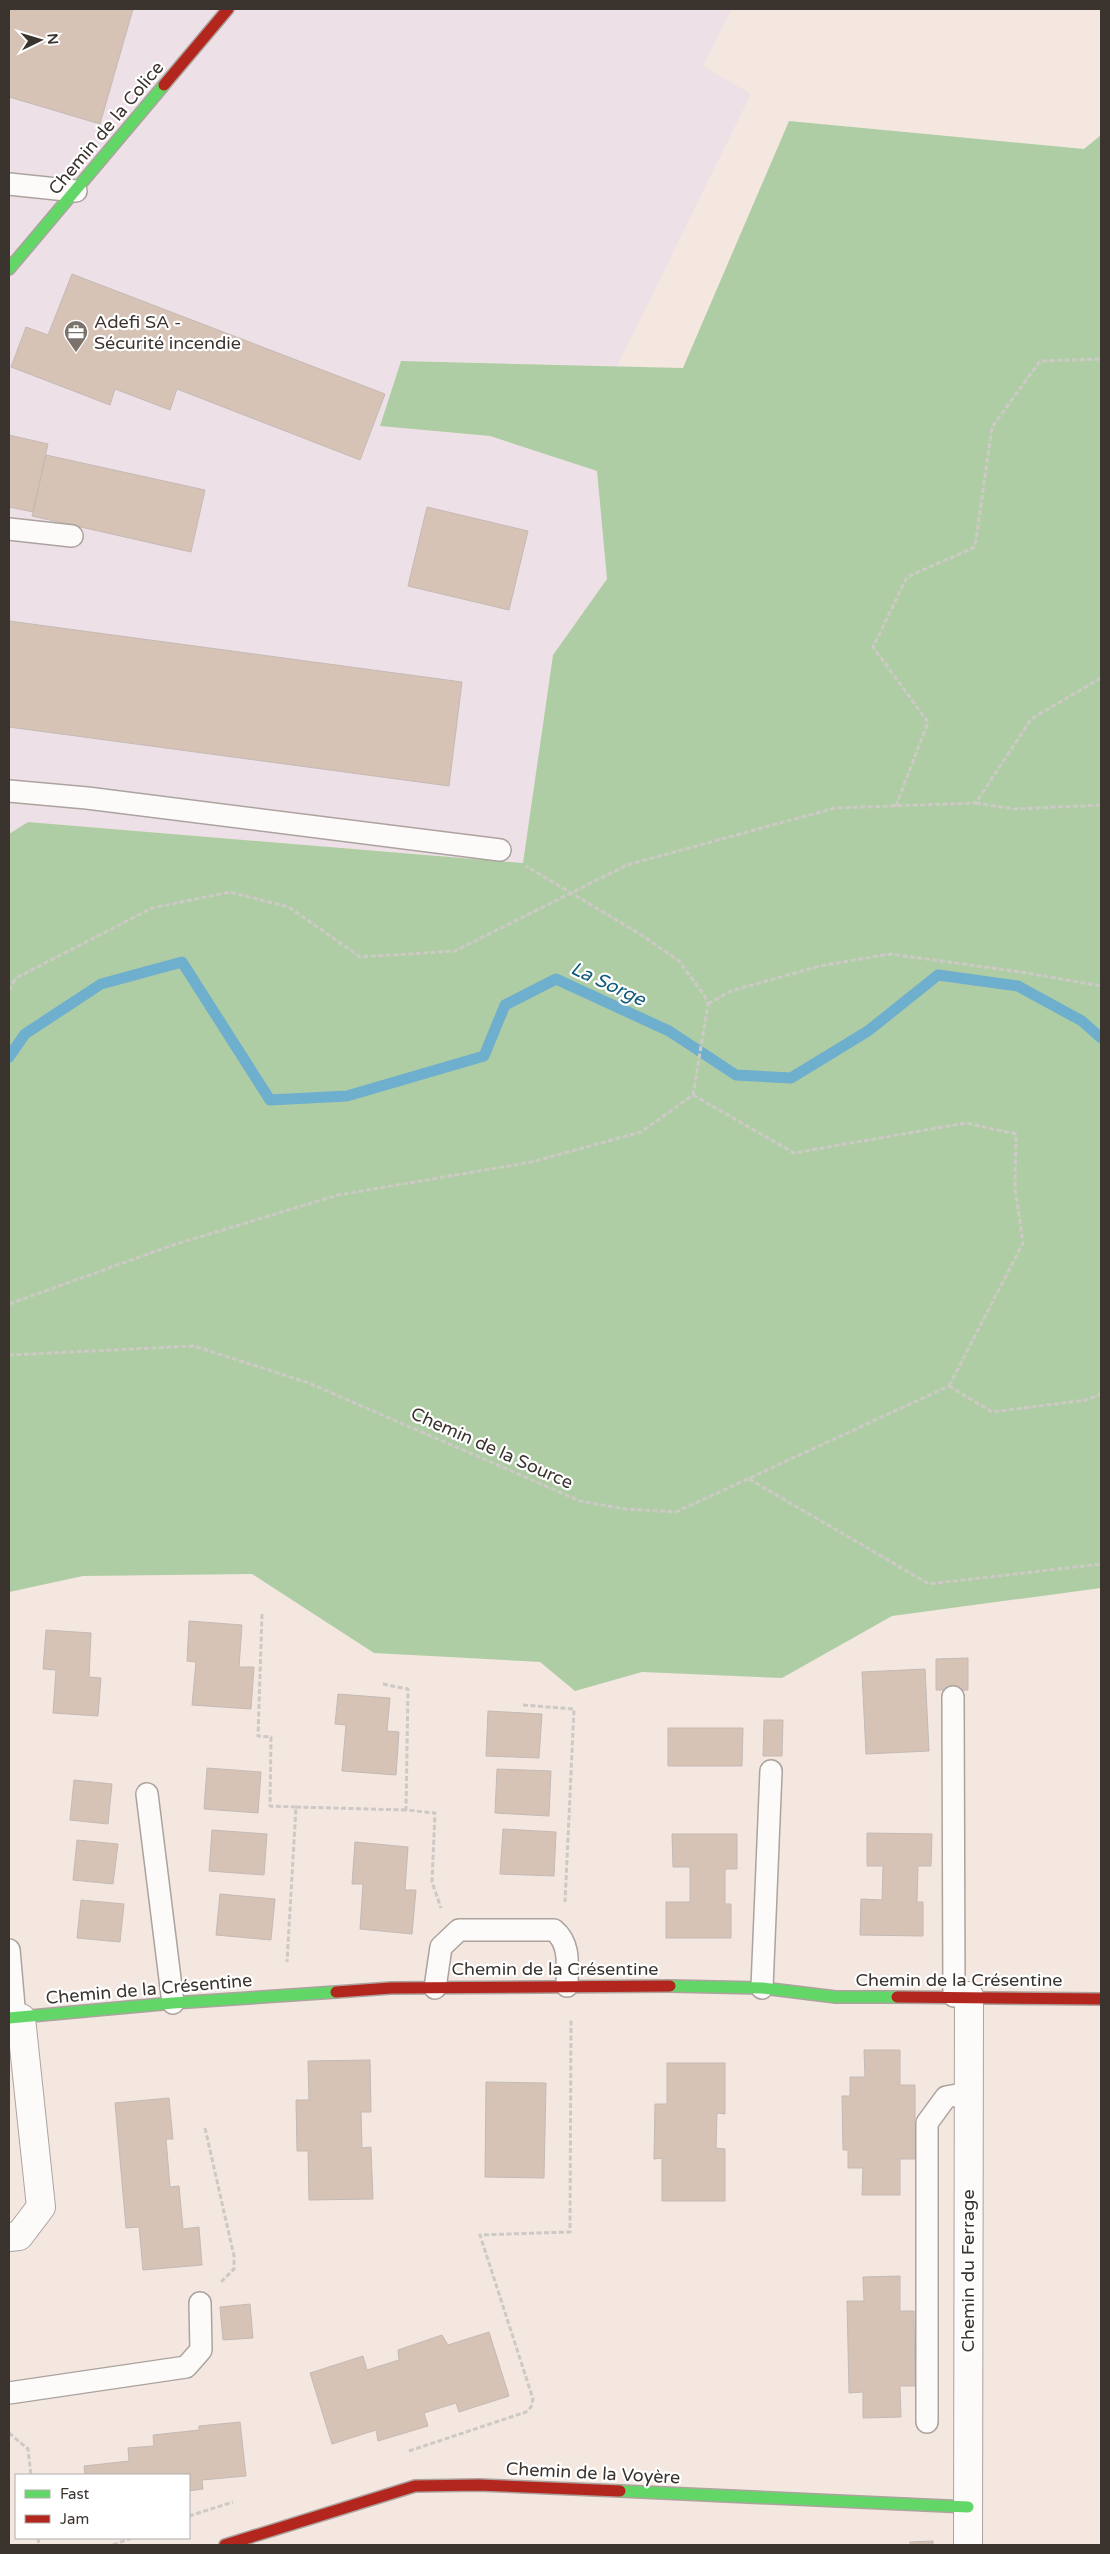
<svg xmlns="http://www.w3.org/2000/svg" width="1110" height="2554" font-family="'Varela Round',sans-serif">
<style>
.industrial{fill:#eee0e7}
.forest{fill:#afcda5}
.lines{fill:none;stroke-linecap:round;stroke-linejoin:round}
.stream{stroke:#6fafce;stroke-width:11}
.building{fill:#d7c2b6;stroke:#c4bab5}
.lane-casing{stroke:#aca39e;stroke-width:24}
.street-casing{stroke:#aca39e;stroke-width:30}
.fast-casing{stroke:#aca39e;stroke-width:14}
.jam-casing{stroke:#aca39e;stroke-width:14}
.path{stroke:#cdc9c5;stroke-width:3;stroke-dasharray:5 2.5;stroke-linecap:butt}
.lane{stroke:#fdfbfa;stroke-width:21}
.street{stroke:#fdfbfa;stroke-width:28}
.fast{stroke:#63d668;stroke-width:11}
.jam{stroke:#b3261e;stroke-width:11}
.labels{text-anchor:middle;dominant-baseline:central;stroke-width:4.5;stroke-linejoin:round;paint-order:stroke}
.street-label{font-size:18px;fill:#3b332e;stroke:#fff}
.poi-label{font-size:18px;fill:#3b332e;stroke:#fff;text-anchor:start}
.water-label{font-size:19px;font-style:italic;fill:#115a7c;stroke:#fff}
</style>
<rect width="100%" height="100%" fill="#f3e7e0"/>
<path class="industrial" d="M9,9H732L703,66L751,94L617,366L401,361L380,426L490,436L597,471L607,579L553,655L523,863L28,822L9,834Z"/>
<path class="forest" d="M789,121L1084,149L1101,135V1588L892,1616L782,1678L642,1672L575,1691L540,1662L374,1653L252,1574L83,1576L9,1592V834L28,822L523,863L553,655L607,579L597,471L490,436L380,426L401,361L683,368Z"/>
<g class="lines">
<path class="stream" d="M9,1057L25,1034L101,984L182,962L270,1100L347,1096L484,1056L505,1005L556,979L669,1031L736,1075L791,1078L868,1031L938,975L1018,986L1082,1021L1101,1038"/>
</g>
<path class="building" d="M9,9H133L100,124L9,97Z
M72,274L385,394L360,460L177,389L170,410L115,389L110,405L11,367L26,327L48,335Z
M9,435L48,444L33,512L9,507Z
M46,455L205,490L191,552L32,516Z
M427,507L528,531L509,610L408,586Z
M9,621L462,682L449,786L9,727Z
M189,1621L242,1625L239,1667H254L251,1709L192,1705L196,1662L187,1661Z
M46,1630L91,1633L89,1677L101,1678L98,1716L53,1713L56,1670L43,1669Z
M968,1658V1690H936V1659Z
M925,1669L929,1751L866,1754L862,1672Z
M338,1694L390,1698L387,1731L399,1732L396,1775L342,1771L346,1725L335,1724Z
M488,1711L542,1714L539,1758L486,1756Z
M764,1720H783L782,1756H763Z
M668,1728H743L742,1766H668Z
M207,1768L261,1772L258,1813L204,1809Z
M497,1769L551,1771L549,1816L495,1813Z
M74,1780L112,1784L108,1824L70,1820Z
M503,1829L556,1832L554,1876L500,1874Z
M212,1830L267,1834L264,1875L209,1871Z
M867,1833L932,1834L931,1866H918L917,1902H923V1936L860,1935L861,1899L882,1900L883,1866H867Z
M672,1834H737V1869H725V1904H731V1938H666V1902H690V1867H673Z
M77,1840L118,1844L113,1884L73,1880Z
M355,1842L408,1847L405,1890H416L412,1934L360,1929L363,1884H352Z
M220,1894L275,1899L271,1940L216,1935Z
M81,1900L124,1904L120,1942L77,1938Z
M864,2050H900V2085H915V2159H900V2195H862L863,2168H848V2150H843L842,2096H850V2077H865Z
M370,2060L371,2112H361L362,2148L371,2147L373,2199L309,2200L308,2151H297L296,2100H309L308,2061Z
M667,2063H725V2114L717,2113L716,2148L725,2149V2201H662V2158L654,2159L655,2104H667Z
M486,2082L546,2083L544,2178L485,2177Z
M169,2098L173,2139H166L170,2187L179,2186L183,2229L199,2227L202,2265L143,2270L139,2227L126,2228L115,2103Z
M900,2276V2311H914L915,2386H900L901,2417L863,2418V2392L849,2393L847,2301H864L863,2277Z
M250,2304L253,2338L223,2340L220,2307Z
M489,2332L509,2396L459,2412L456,2403L424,2413L428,2426L378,2441L376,2430L332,2444L310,2373L363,2356L367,2370L399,2360L398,2350L442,2335L448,2345Z
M240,2422L246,2476L202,2480L203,2489L189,2491V2475H85L84,2466L129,2461L128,2448L154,2446L153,2435L199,2430V2426Z
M933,2541V2545H910V2542Z"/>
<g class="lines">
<g class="lane-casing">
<path id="lane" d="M9,184L76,191
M9,529L72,536
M9,791L87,798L500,850
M953,1697L954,1996
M147,1794L173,2003
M9,1950L15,2018
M435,1988L441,1947L459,1930H554C571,1944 567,1966 567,1986
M762,1988L771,1771
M9,2393L186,2367L201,2350L200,2303
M927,2422V2123L946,2097L968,2093"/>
</g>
<g class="street-casing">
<path id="street" d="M9,2237L19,2236L41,2207L21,2018
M968,2545L969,1996"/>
</g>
<g class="fast-casing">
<path id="fast" d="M9,269L164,85
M670,1986L762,1988L836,1997H897
M9,2018L173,2003L336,1992
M620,2491L968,2507"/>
</g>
<g class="jam-casing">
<path id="jam" d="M164,85L228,9
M336,1992L391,1988L670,1986
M897,1997L1101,1999
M225,2545L415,2486L479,2485L620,2491"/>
</g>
<path class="path" d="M976,803L1015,809L1101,805
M896,806L928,722L873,647L907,577L975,547L992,427L1040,361L1101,359
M9,990L16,978L152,908L230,892L289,907L360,957L455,951L627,865L835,808L976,803L1031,719L1101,678
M708,1004L731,991L820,966L890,954L1021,972L1101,986
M693,1095L794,1153L966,1123L1016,1134L1015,1188L1023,1243L949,1386
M9,1304L173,1245L338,1195L532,1162L641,1132L693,1095L708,1004L704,995L679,961L643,936L526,866
M9,1355L194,1346L309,1383L580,1501L625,1509L676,1512L949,1386
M949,1386L992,1412L1086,1400L1101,1394
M749,1479L929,1584L1101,1564
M262,1614L258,1736L271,1737L270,1806L296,1807L287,1962
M383,1684L408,1689L406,1810L435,1813L432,1882L441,1908
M523,1705L574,1709L565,1902
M296,1807L406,1810
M205,2128L234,2256V2269L221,2282
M9,2433L28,2449L31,2475
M409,2451L526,2412L531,2407L533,2399L480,2235L570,2232L571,2019
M189,2516L233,2502
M38,2538L39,2545
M113,2545L131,2538"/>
<use href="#lane" class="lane"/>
<use href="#street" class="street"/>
<use href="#fast" class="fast"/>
<use href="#jam" class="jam"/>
</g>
<defs>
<g id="office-pin" transform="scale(1.25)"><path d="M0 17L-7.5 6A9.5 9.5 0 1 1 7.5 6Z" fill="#7b726c" stroke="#fff"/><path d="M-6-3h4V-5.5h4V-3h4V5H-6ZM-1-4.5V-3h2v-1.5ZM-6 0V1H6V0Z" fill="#fff"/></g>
</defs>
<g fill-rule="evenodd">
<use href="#office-pin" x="76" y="332"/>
</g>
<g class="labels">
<g class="street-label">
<text transform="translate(106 128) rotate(-50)">Chemin de la Colice</text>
<text transform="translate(492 1448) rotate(24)">Chemin de la Source</text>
<text x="555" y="1969">Chemin de la Crésentine</text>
<text x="959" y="1980">Chemin de la Crésentine</text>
<text transform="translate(149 1989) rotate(-5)">Chemin de la Crésentine</text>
<text transform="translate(968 2271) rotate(-90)">Chemin du Ferrage</text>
<text transform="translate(593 2473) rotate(3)">Chemin de la Voyère</text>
</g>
<g class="poi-label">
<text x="94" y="322">Adefi SA -<tspan x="94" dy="21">Sécurité incendie</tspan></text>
</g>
<g class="water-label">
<text transform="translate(608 984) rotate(25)">La Sorge</text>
</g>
</g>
<rect width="1110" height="2554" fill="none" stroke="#3b332e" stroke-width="20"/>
<rect x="15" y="2474" width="175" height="65" fill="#ffffff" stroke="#b1adab"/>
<rect x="25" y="2490" width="25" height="8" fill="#63d668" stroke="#b1adab"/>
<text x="60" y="2499" font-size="15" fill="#3b332e">Fast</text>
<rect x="25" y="2515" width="25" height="8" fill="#b3261e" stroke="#b1adab"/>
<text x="60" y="2524" font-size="15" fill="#3b332e">Jam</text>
<g transform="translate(40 40) rotate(85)" stroke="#ffffff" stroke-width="4" paint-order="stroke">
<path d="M0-4L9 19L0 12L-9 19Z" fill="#3b332e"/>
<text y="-8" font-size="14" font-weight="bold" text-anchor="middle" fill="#3b332e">N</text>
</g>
</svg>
